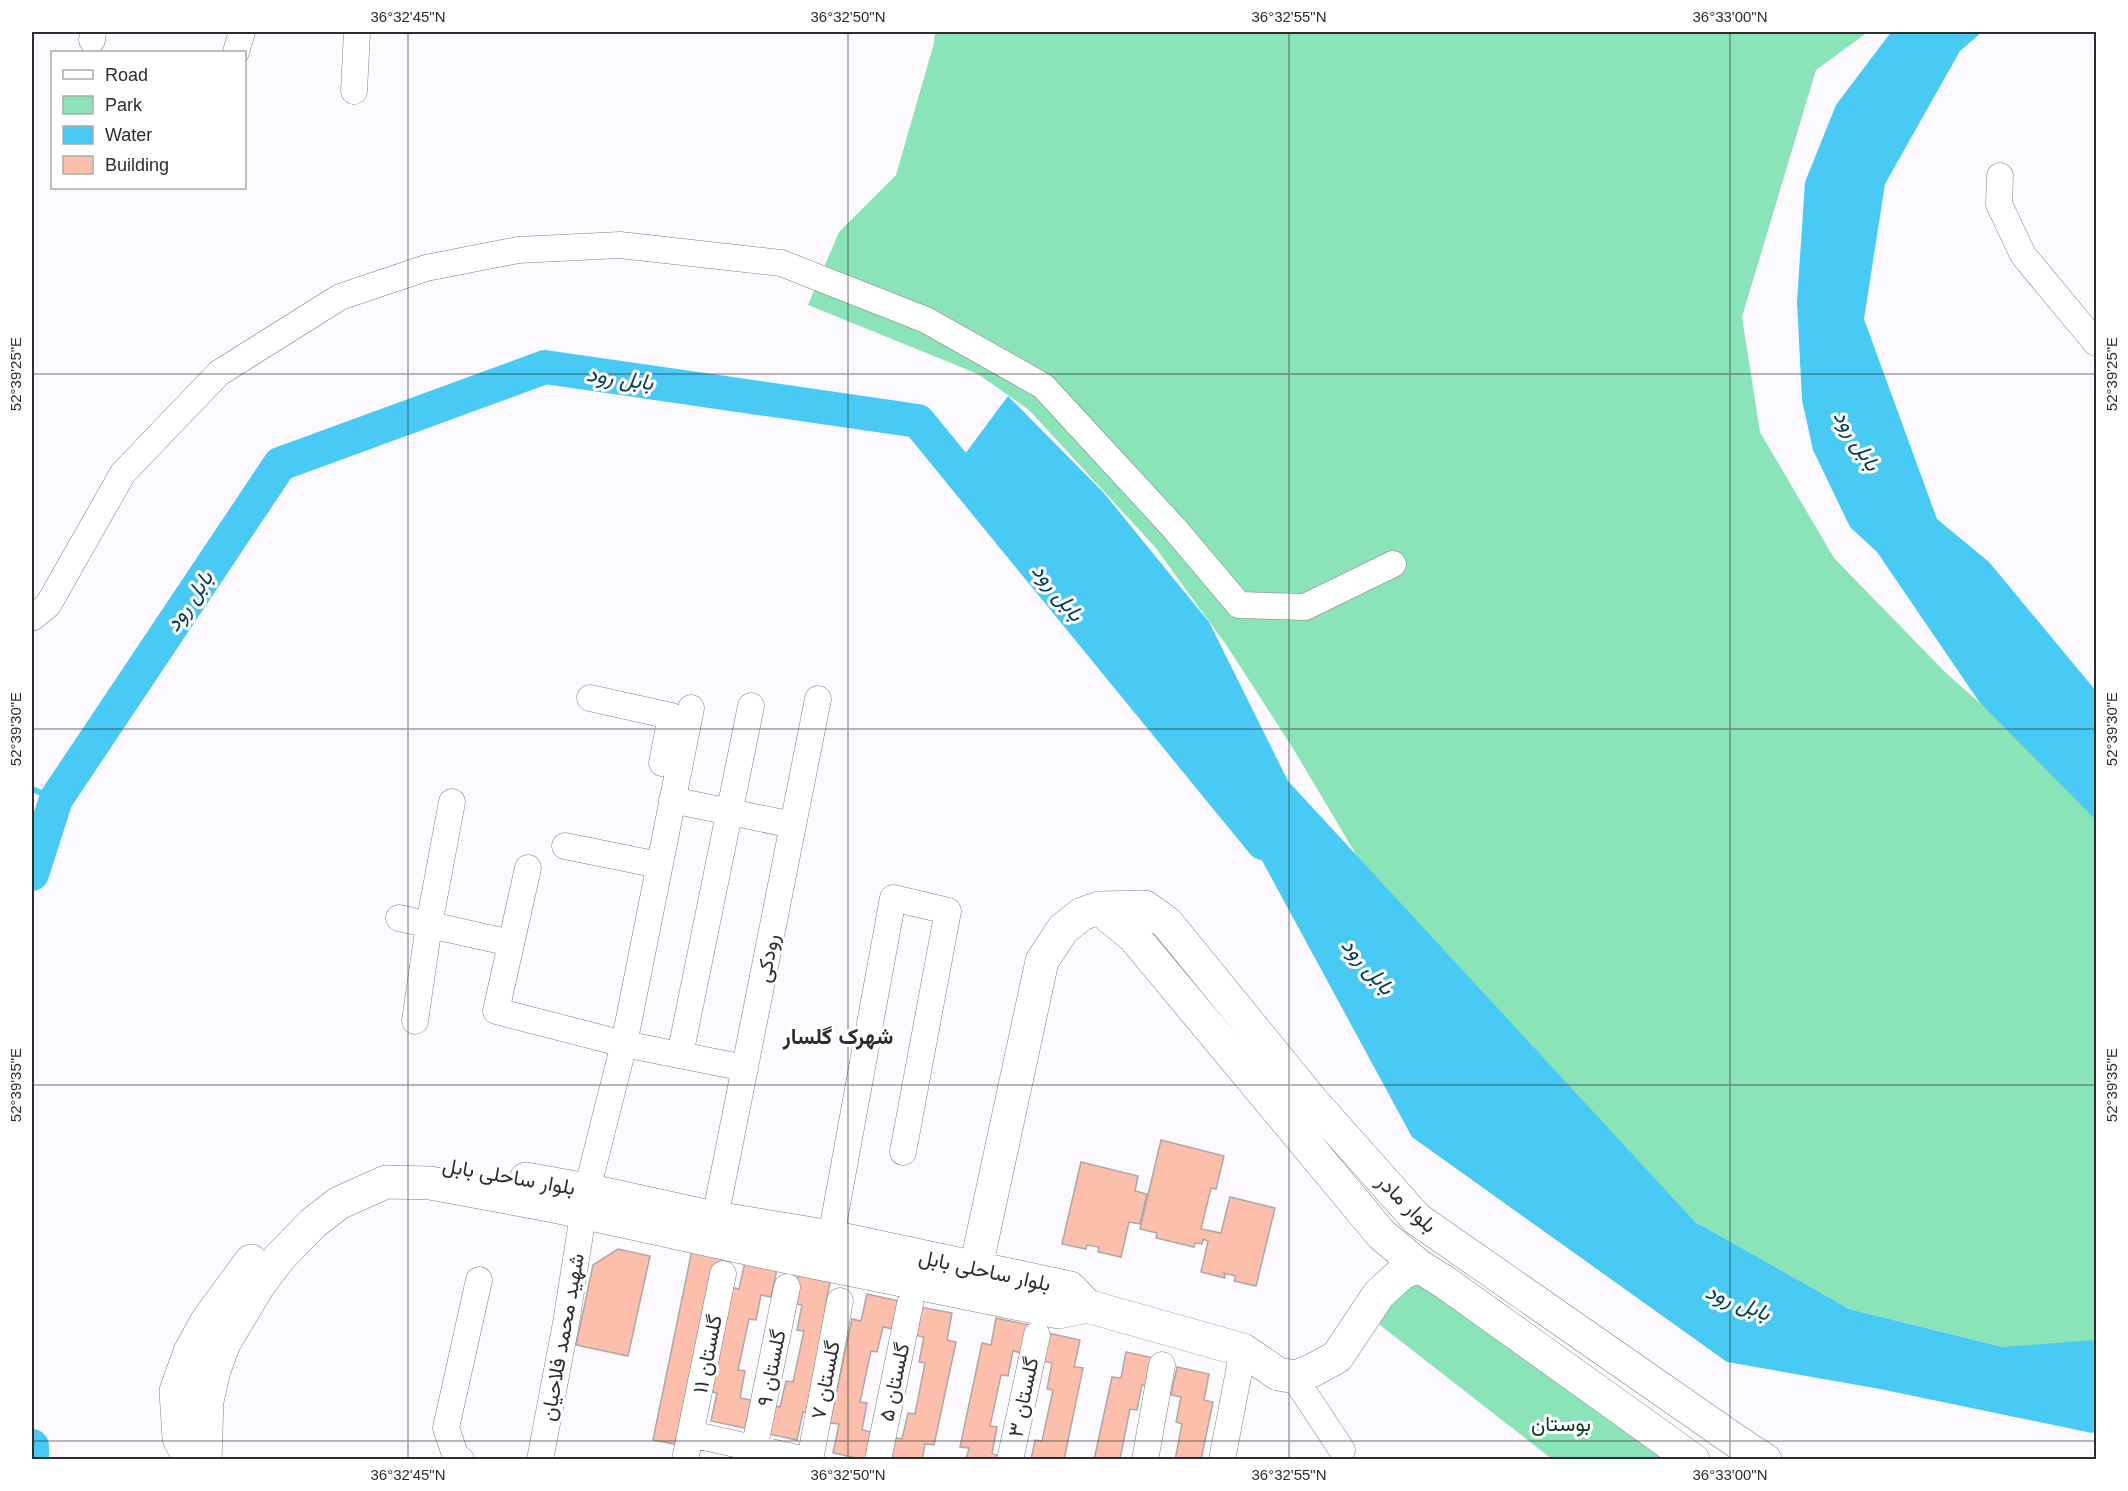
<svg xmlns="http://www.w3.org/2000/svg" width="2128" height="1491" font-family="Helvetica,Vazirmatn,sans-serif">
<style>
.green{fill:#8ae4b8}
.water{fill:#49caf5}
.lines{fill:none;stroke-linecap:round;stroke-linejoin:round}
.stream{stroke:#49caf5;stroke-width:6}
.river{stroke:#49caf5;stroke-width:34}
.building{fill:#fcbfac;stroke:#aea7a5;stroke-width:1.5}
.minor-casing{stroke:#827f85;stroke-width:27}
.major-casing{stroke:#827f85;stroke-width:34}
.minor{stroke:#fff;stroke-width:26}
.major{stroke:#fff;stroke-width:33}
.ticks{fill:none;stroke:#2d2c2e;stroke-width:1.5;stroke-opacity:0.45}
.labels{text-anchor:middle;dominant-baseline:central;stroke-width:6;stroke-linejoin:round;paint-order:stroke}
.street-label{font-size:21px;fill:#2d2c2e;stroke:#fff}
.park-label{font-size:21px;fill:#053724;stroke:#fff}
.water-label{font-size:22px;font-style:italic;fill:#054051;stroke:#fff}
.neighbourhood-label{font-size:22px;font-weight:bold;fill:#2d2c2e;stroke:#fff}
.neatline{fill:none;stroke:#2d2c2e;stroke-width:2}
.ticks-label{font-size:15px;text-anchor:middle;fill:#2d2c2e}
</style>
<rect width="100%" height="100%" fill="#fcf9ff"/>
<path class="green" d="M935,32H1868L1816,70L1742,317L1760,432L1834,558L1945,672L2030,748L2096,815V1341L2007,1348L1849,1309L1742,1252L1603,1162L1389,910L1294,750L1227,646L1155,547L1029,410L978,374L808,305L839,232L896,175L934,43Z
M1423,1284L1670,1460L1552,1459L1376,1322L1399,1289Z"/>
<path class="water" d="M1891,32H1982L1960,51L1885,184L1864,319L1937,519L1989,562L2096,691V820L1980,703L1877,552L1850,527L1813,450L1802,400L1797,302L1805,182L1836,105Z
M1008,396L1103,492L1209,622L1288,781L1695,1222L1849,1309L2003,1347L2096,1340V1431L2092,1433L1880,1389L1727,1362L1412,1137L1233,807L956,466Z"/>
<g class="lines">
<path class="stream" d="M32,789L56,799"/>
<path class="river" d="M32,874L56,799L280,464L545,367L918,421L1263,843
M32,1446V1460"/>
</g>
<path class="building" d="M1161,1140L1224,1156L1216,1189L1211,1188L1201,1229L1221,1233L1230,1197L1275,1208L1256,1286L1234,1281L1236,1276L1224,1273L1225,1278L1201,1272L1208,1241L1203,1239L1202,1244L1195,1243L1194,1247L1156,1238L1157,1233L1140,1229Z
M1081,1162L1138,1176L1135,1191L1147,1194L1140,1224L1129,1222L1121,1257L1098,1252L1099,1247L1087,1245L1086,1249L1062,1244Z
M618,1249L650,1256L628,1356L576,1345L593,1265Z
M692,1250L723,1257L684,1446L653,1440Z
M745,1262L777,1269L771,1297L761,1295L756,1320L749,1319L738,1370L745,1371L740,1398L751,1400L745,1428L711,1421L717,1393L709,1391L730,1287L739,1289Z
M798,1275L830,1282L825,1308L834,1310L812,1414L803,1412L797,1440L764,1433L770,1405L780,1407L786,1381L793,1382L804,1331L797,1330L802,1305L792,1303Z
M867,1294L899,1301L893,1329L883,1327L877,1352L871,1351L860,1402L867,1403L862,1430L872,1432L866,1460L833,1453L839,1424L830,1423L852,1319L861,1321Z
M920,1307L952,1313L947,1340L956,1342L934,1445L925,1444L922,1460H887L891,1437L902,1439L908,1413L915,1414L925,1363L919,1362L924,1337L914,1335Z
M996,1318L1029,1325L1022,1353L1013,1351L1008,1376L1001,1375L990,1426L997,1427L992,1454L1002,1456V1460H966L969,1448L960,1447L982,1343L991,1345Z
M1048,1333L1080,1340L1074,1367L1083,1368L1064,1460H1031L1035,1440L1042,1441L1053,1390L1047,1389L1052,1363L1042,1361Z
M1126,1352L1158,1359L1152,1387L1142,1385L1137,1410L1130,1409L1120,1459L1094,1460L1112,1377L1121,1378Z
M1177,1367L1209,1374L1204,1400L1213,1402L1201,1460H1175L1182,1424L1176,1422L1181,1397L1171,1395Z"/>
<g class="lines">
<g class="minor-casing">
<path id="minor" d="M92,40L93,32
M236,52L242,32
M354,91L357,32
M2000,176L1999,204L2023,255L2096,343
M32,618L48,605L123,473L219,373L340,297L426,268L518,250L620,245L781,263L926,320L1043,386L1174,528L1239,605L1305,607L1393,564
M590,698L671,716L662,763
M672,800L793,825
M565,846L644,862
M528,868L496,1011L624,1044L745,1068
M399,918L511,943
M415,1021L429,925L452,802
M680,1055L751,706
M715,1218L818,699
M831,1237L893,898L948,911L903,1152
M1293,1376L1342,1450
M691,1434L806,1460
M461,1460L456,1457L446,1428L479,1280
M540,1460L566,1323L587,1190L624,1044L691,708
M685,1460L723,1274
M752,1460L787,1287
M810,1460L840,1301
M878,1460L910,1304
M1010,1460L1037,1335
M1145,1460L1162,1365
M1222,1460L1243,1350"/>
</g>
<g class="major-casing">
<path id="major" d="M1099,908L1134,937L1381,1234L1419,1266L1446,1283L1693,1460
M526,1179L587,1190L715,1218L831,1237L1070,1288L1087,1306
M976,1267L1042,961L1063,929L1082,914L1099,908L1145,907L1167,923L1312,1101L1417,1219L1733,1439L1765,1460
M190,1460L179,1438L176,1391L190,1352L207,1321L251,1261
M205,1460L207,1401L214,1370L224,1343L258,1286L279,1258L313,1223L339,1203L386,1182L430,1183L549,1205L769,1253L1059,1312L1087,1306L1243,1350L1278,1374L1296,1377L1313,1370L1337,1357L1379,1294L1402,1273L1419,1266"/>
</g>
<use href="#minor" class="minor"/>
<use href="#major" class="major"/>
</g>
<path class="ticks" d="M408,32V1460M848,32V1460M1289,32V1460M1730,32V1460M32,374H2096M32,729H2096M32,1085H2096M32,1441H2096"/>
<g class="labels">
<g class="street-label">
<text transform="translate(767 958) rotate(-79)">رودکی</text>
<text transform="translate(509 1176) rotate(10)">بلوار ساحلی بابل</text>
<text transform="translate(1407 1203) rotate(44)">بلوار مادر</text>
<text transform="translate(985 1270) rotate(12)">بلوار ساحلی بابل</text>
<text transform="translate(562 1337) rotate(-80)">شهید محمد فلاحیان</text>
<text transform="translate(707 1354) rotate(-79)">گلستان ۱۱</text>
<text transform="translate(771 1368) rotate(-79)">گلستان ۹</text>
<text transform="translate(825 1380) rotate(-79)">گلستان ۷</text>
<text transform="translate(894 1382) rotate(-78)">گلستان ۵</text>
<text transform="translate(1023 1397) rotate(-78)">گلستان ۳</text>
</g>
<g class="park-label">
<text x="1561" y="1423">بوستان</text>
</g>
<g class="water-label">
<text transform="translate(620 378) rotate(8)">بابل رود</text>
<text transform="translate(1857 440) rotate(58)">بابل رود</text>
<text transform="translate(1058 592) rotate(51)">بابل رود</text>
<text transform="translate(189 601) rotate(-56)">بابل رود</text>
<text transform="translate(1368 966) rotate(49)">بابل رود</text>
<text transform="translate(1738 1302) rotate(21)">بابل رود</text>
</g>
<g class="neighbourhood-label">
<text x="838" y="1036">شهرک گلسار</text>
</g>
</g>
<rect width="2128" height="1491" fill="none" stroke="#ffffff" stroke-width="66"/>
<rect x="51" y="51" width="195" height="138" fill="#ffffff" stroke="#ababab" stroke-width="1.5"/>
<rect x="63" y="70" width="30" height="9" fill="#ffffff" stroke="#ababab" stroke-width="1.5"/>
<text x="105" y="81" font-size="18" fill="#2d2c2e">Road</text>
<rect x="63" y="96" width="30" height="18" fill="#8ae4b8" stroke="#ababab" stroke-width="1.5"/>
<text x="105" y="111" font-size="18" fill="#2d2c2e">Park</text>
<rect x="63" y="126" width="30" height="18" fill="#49caf5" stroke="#ababab" stroke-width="1.5"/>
<text x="105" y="141" font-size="18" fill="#2d2c2e">Water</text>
<rect x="63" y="156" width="30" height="18" fill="#fcbfac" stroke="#ababab" stroke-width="1.5"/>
<text x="105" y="171" font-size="18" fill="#2d2c2e">Building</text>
<rect x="33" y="33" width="2062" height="1425" class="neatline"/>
<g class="ticks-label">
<text x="408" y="22">36°32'45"N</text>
<text x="848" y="22">36°32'50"N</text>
<text x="1289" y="22">36°32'55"N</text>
<text x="1730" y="22">36°33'00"N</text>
<text transform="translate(2112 374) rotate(-90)" y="5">52°39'25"E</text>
<text transform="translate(16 374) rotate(-90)" y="5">52°39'25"E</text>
<text transform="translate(2112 729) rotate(-90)" y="5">52°39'30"E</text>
<text transform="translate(16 729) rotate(-90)" y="5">52°39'30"E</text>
<text transform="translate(2112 1085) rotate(-90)" y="5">52°39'35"E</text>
<text transform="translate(16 1085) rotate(-90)" y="5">52°39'35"E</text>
<text x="408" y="1480">36°32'45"N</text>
<text x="848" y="1480">36°32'50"N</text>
<text x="1289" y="1480">36°32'55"N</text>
<text x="1730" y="1480">36°33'00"N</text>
</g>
</svg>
